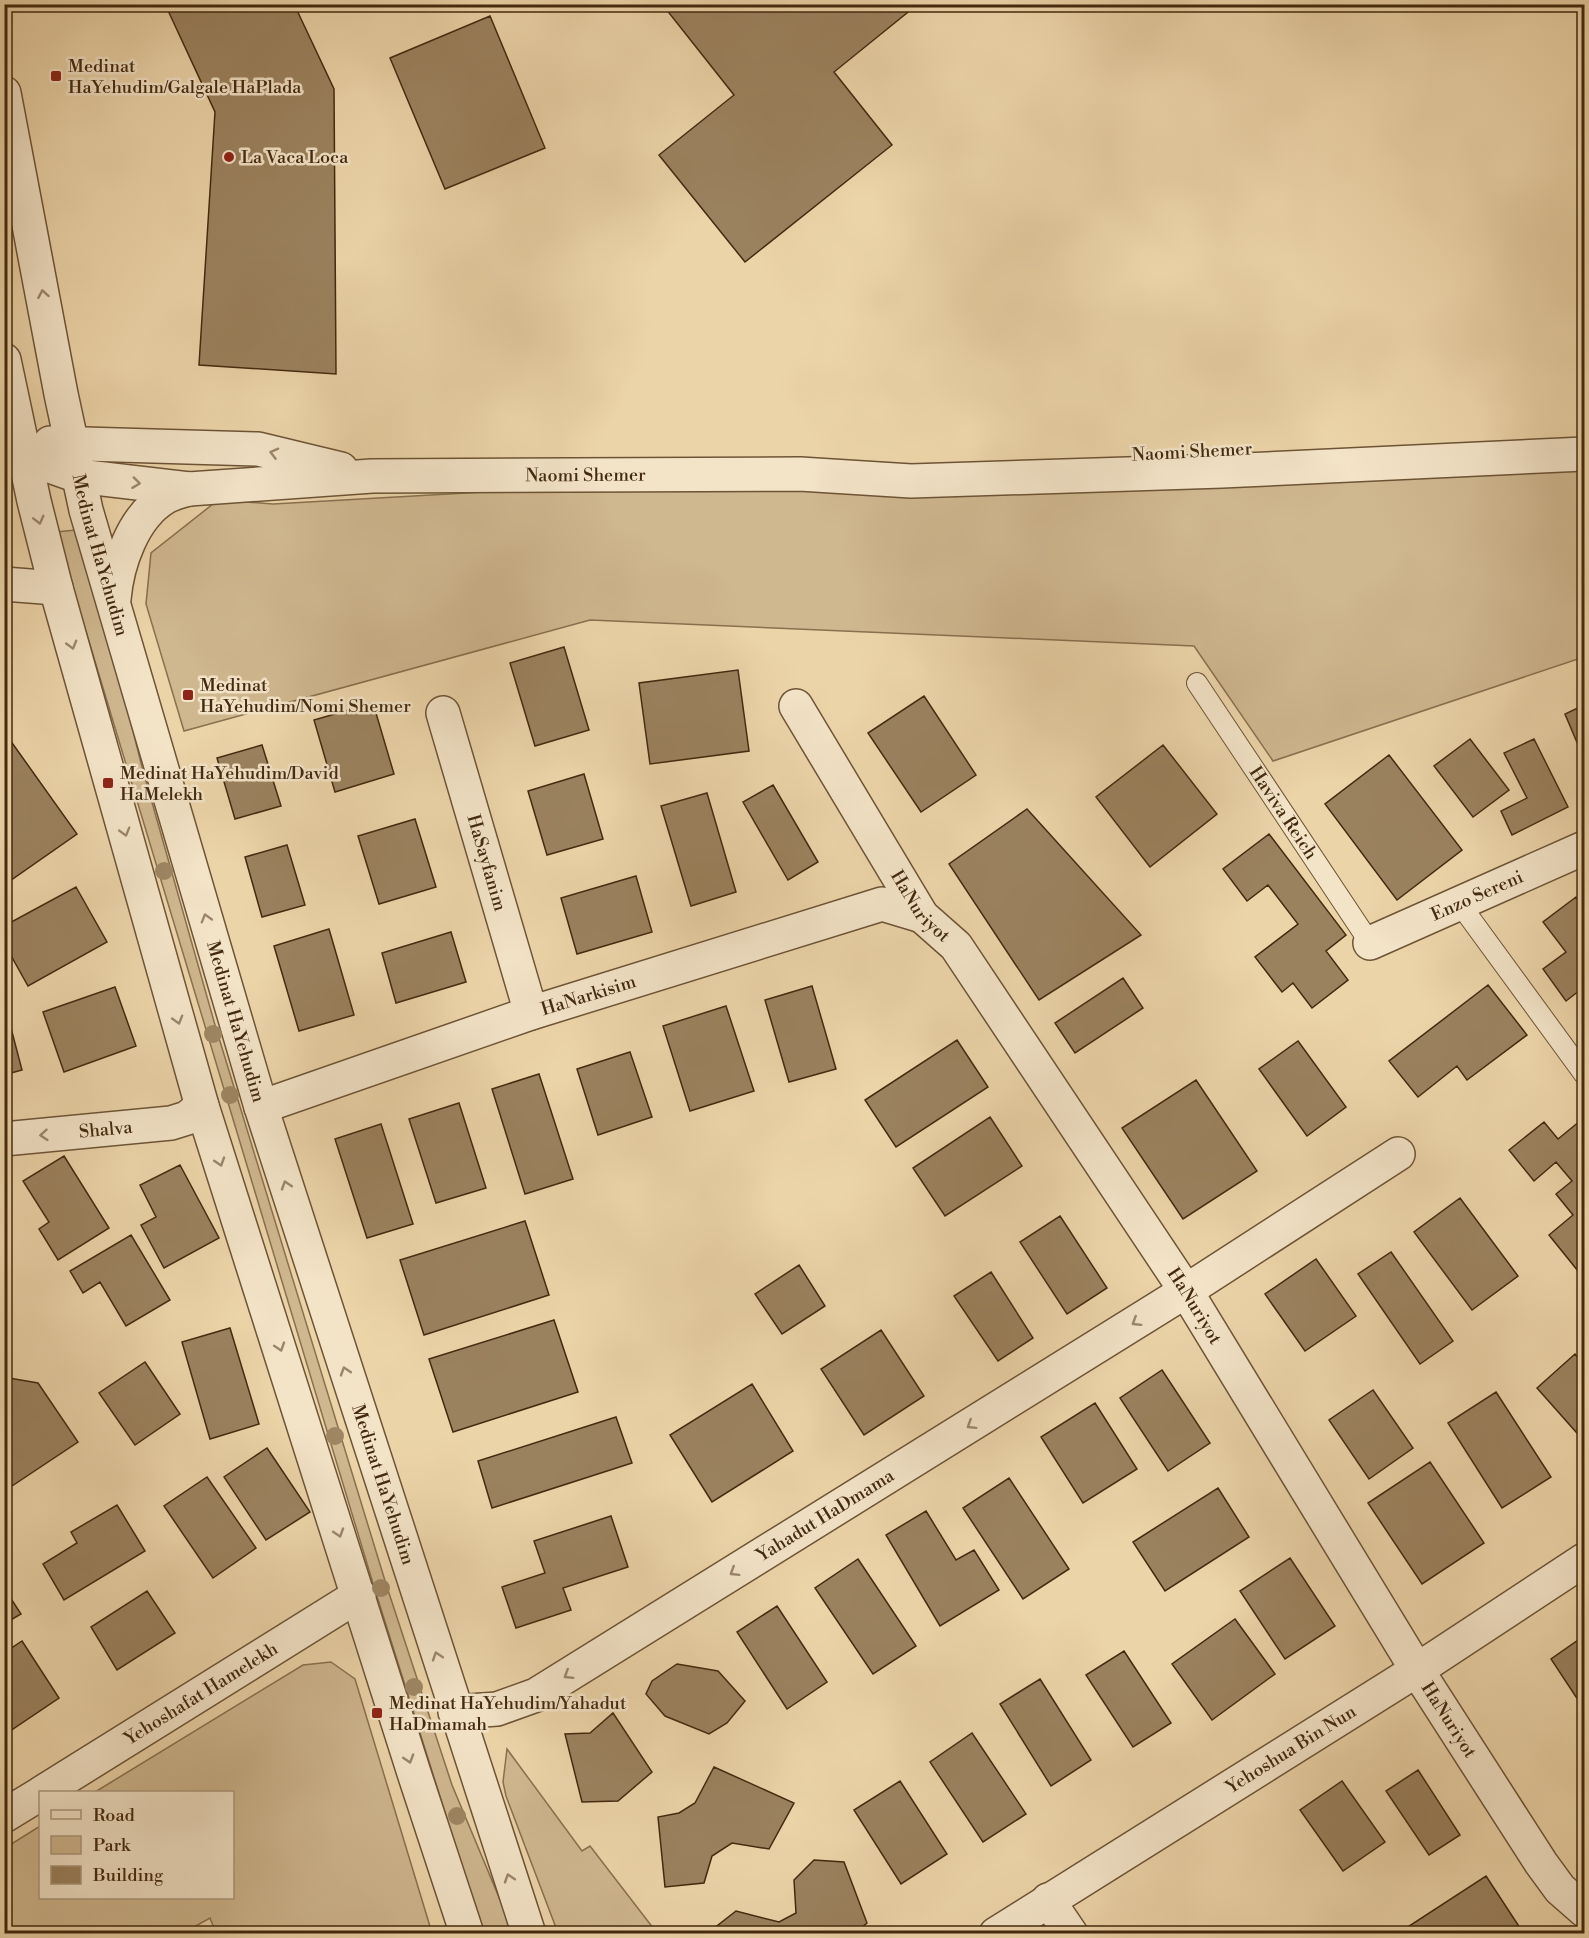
<svg xmlns="http://www.w3.org/2000/svg" width="1589" height="1938" font-family="'Libre Bodoni',serif">
<style>
.green{fill:#cfb78f;stroke:#89704f;stroke-width:1.5}
.building{fill:#9b825f;stroke:#432a0f;stroke-width:1.5}
.lines{fill:none;stroke-linecap:round;stroke-linejoin:round}
.service-casing{stroke:#6d5436;stroke-width:22}
.minor-casing{stroke:#6d5436;stroke-width:36}
.tertiary-casing{stroke:#6d5436;stroke-width:36}
.service{stroke:#f3e3c7;stroke-width:20}
.minor{stroke:#f3e3c7;stroke-width:33}
.tertiary{stroke:#f3e3c7;stroke-width:33}
.tree{fill:#9e8663}
.oneway{stroke:#9b866b}
.poi-dot{fill:#8f2418;stroke:#f3e3c7;stroke-width:2}
.labels{text-anchor:middle;dominant-baseline:central;stroke-width:5;stroke-linejoin:round;paint-order:stroke}
.poi-label{font-size:18px;fill:#432a0f;stroke:#f3e3c7;text-anchor:start}
.street-label{font-size:18px;fill:#432a0f;stroke:#f3e3c7}
</style>
<rect width="100%" height="100%" fill="#ecd4a9"/>
<filter id="stains"><feTurbulence type="fractalNoise" baseFrequency=".00333" numOctaves="4"/><feColorMatrix values="0 0 0 0 .2 0 0 0 0 .09 0 0 0 0 .02 0 0 0 .5 -.17"/></filter>
<radialGradient id="worn" r=".72"><stop offset=".6" stop-color="#630" stop-opacity="0"/><stop offset="1" stop-color="#630" stop-opacity=".3"/></radialGradient>
<path class="green" d="M1584,458V657L1273,761L1194,646L590,620L184,731L146,604L151,553L218,500L273,504L800,474Z
M76,530L118,671L142,767L215,1025L386,1584L452,1785L514,1933H483L375,1590L56,532Z
M331,1662L355,1679L432,1933H216L210,1918L183,1933H5V1848L40,1826V1898H232V1792H95L303,1665Z
M507,1749L582,1851L590,1846L657,1933H558L506,1796L503,1782Z"/>
<path class="building" d="M165,4H294L334,89L336,374L199,365L215,112Z
M662,4H918L834,72L892,145L745,262L659,155L734,95Z
M490,16L545,148L445,189L390,58Z
M564,647L589,730L535,746L510,663Z
M738,670L749,751L650,764L639,683Z
M924,696L976,775L921,812L868,733Z
M373,703L394,774L335,792L314,720Z
M1584,705V759L1565,714Z
M1470,739L1509,790L1473,817L1434,766Z
M1534,739L1568,807L1512,835L1501,811L1527,798L1504,753Z
M10,740L77,834L4,885V745Z
M262,745L281,806L235,819L217,758Z
M1163,745L1217,814L1150,867L1096,797Z
M1389,755L1462,850L1397,900L1325,804Z
M584,774L603,839L547,855L528,791Z
M773,785L818,862L788,880L743,802Z
M707,793L736,892L691,906L661,806Z
M1027,809L1141,935L1039,1000L949,864Z
M415,819L436,887L379,904L358,836Z
M1269,834L1346,935L1326,951L1348,980L1312,1008L1293,983L1282,992L1255,957L1298,924L1268,885L1247,901L1223,869Z
M287,845L305,905L262,917L245,857Z
M636,876L652,932L577,954L561,898Z
M76,887L107,942L28,986L4,943V926Z
M1576,897L1584,909V987L1566,1001L1543,969L1566,952L1543,922Z
M329,929L354,1015L299,1031L274,946Z
M451,932L466,982L396,1003L382,953Z
M1123,978L1143,1008L1075,1053L1055,1023Z
M1488,985L1527,1035L1467,1080L1457,1066L1418,1097L1389,1061Z
M812,986L836,1069L789,1082L765,1000Z
M115,987L136,1046L64,1072L43,1012Z
M726,1006L754,1091L690,1111L663,1026Z
M6,1009L22,1070L4,1075V1010Z
M957,1040L988,1087L896,1147L865,1100Z
M1298,1041L1346,1107L1307,1136L1259,1069Z
M630,1052L652,1117L598,1135L577,1069Z
M539,1074L573,1179L525,1194L492,1089Z
M1196,1080L1257,1171L1183,1219L1122,1128Z
M459,1103L486,1188L436,1203L409,1119Z
M990,1117L1022,1166L945,1216L913,1168Z
M1580,1121L1584,1126V1265L1578,1271L1549,1235L1573,1215L1556,1194L1572,1181L1556,1162L1534,1181L1509,1150L1544,1122L1558,1139Z
M381,1124L413,1224L367,1238L335,1139Z
M64,1156L109,1228L58,1260L39,1229L49,1222L23,1181Z
M180,1165L219,1238L164,1268L141,1225L156,1217L140,1185Z
M1460,1198L1518,1276L1472,1310L1414,1232Z
M1060,1216L1107,1288L1067,1314L1020,1242Z
M525,1221L549,1295L424,1335L400,1260Z
M131,1235L170,1300L126,1326L100,1282L83,1293L70,1271Z
M1391,1252L1453,1341L1420,1364L1358,1274Z
M1316,1259L1356,1316L1305,1351L1265,1294Z
M799,1265L825,1306L782,1334L755,1294Z
M991,1272L1033,1338L998,1361L954,1296Z
M554,1320L578,1392L453,1432L429,1359Z
M230,1328L259,1424L210,1439L182,1342Z
M881,1330L924,1396L864,1435L821,1369Z
M1575,1354L1584,1364V1441L1537,1388Z
M145,1362L180,1414L135,1445L99,1393Z
M1162,1370L1210,1443L1168,1471L1120,1398Z
M9,1378L38,1383L78,1442L9,1488L4,1486V1381Z
M752,1384L793,1451L712,1502L670,1435Z
M1373,1390L1413,1448L1369,1479L1329,1420Z
M1496,1392L1551,1477L1502,1508L1448,1423Z
M1095,1403L1137,1469L1083,1503L1041,1437Z
M616,1417L632,1463L492,1508L478,1461Z
M267,1448L310,1512L266,1540L224,1477Z
M1430,1462L1484,1543L1422,1584L1368,1503Z
M207,1477L256,1548L213,1578L164,1506Z
M1009,1478L1069,1569L1023,1599L963,1508Z
M1218,1488L1249,1537L1165,1591L1133,1542Z
M117,1505L145,1551L64,1600L43,1564L77,1543L71,1532Z
M926,1511L956,1560L974,1550L999,1590L940,1626L886,1535Z
M611,1516L628,1567L563,1588L571,1610L516,1628L502,1587L545,1573L534,1541Z
M1290,1558L1335,1626L1285,1659L1240,1591Z
M858,1559L916,1646L873,1674L815,1588Z
M4,1588L21,1614L4,1624Z
M147,1591L175,1633L117,1670L91,1627Z
M777,1606L827,1682L787,1709L737,1632Z
M1235,1619L1275,1674L1212,1720L1172,1664Z
M1584,1636V1709L1551,1659Z
M22,1641L59,1698L4,1735V1653Z
M1124,1651L1171,1723L1133,1747L1086,1675Z
M677,1664L718,1671L745,1701L727,1723L709,1734L665,1716L646,1694L652,1681Z
M1040,1679L1091,1760L1051,1786L1000,1704Z
M613,1713L652,1772L618,1801L582,1802L565,1734L590,1733Z
M972,1733L1026,1814L983,1842L930,1762Z
M714,1767L794,1803L769,1849L732,1843L712,1856L704,1883L665,1887L658,1817L679,1813L695,1803Z
M1418,1770L1460,1835L1429,1855L1386,1791Z
M900,1781L947,1854L901,1884L854,1810Z
M1342,1781L1385,1842L1343,1871L1300,1810Z
M814,1860L844,1862L867,1923L854,1934H711L713,1929L736,1911L779,1922L796,1913L794,1880Z
M1486,1876L1524,1934H1405L1403,1930Z"/>
<g class="lines">
<g class="service-casing">
<g id="service">
<path id="s1" d="M1197,683L1370,943"/>
<path d="M1459,903L1584,1074"/>
</g>
</g>
<g class="minor-casing">
<g id="minor">
<path d="M4,584L56,588"/>
<path id="s2" d="M796,706L922,916L956,946L1186,1291L1417,1670L1541,1863L1560,1889L1584,1910"/>
<path id="s3" d="M443,713L531,1013"/>
<path id="s4" d="M1370,943L1584,848"/>
<path id="s5" d="M261,1107L531,1013L882,904L922,916"/>
<path id="s6" d="M4,1139L171,1123L187,1118L202,1106"/>
<path id="s7" d="M455,1712L497,1709L536,1695L1186,1291L1398,1154"/>
<path id="s8" d="M43,1792L359,1595"/>
<path d="M4,1816L40,1794"/>
<path d="M1048,1900L1071,1934"/>
<path id="s9" d="M996,1934L1417,1670L1584,1560"/>
</g>
</g>
<g class="tertiary-casing">
<g id="tertiary">
<path id="s10" d="M4,93L61,394L86,510L261,1107L529,1934"/>
<path d="M4,360L34,501L56,588L202,1106L414,1773L467,1934"/>
<path d="M50,443L258,449L341,469"/>
<path id="s11" d="M24,457L78,476L189,489L372,476L800,474L911,481L1222,471L1584,454"/>
<path d="M114,599C117,564 133,516 166,497C173,493 181,491 189,489"/>
</g>
</g>
<use href="#service" class="service"/>
<use href="#minor" class="minor"/>
<use href="#tertiary" class="tertiary"/>
</g>
<g class="tree">
<circle cx="164" cy="871" r="9"/>
<circle cx="213" cy="1034" r="9"/>
<circle cx="230" cy="1095" r="9"/>
<circle cx="335" cy="1436" r="9"/>
<circle cx="381" cy="1588" r="9"/>
<circle cx="414" cy="1687" r="9"/>
<circle cx="457" cy="1816" r="9"/>
</g>
<defs><path id="oneway-chevron" d="M-2-3.5L2.5 0L-2 3.5" fill="none" stroke-width="1.6" stroke-linecap="round" stroke-linejoin="round" transform="scale(1.5)"/></defs>
<g class="oneway">
<use href="#oneway-chevron" transform="translate(43 294) rotate(-100)"/>
<use href="#oneway-chevron" transform="translate(274 453) rotate(-166)"/>
<use href="#oneway-chevron" transform="translate(136 483) rotate(7)"/>
<use href="#oneway-chevron" transform="translate(39 520) rotate(76)"/>
<use href="#oneway-chevron" transform="translate(72 645) rotate(74)"/>
<use href="#oneway-chevron" transform="translate(125 832) rotate(74)"/>
<use href="#oneway-chevron" transform="translate(206 918) rotate(-106)"/>
<use href="#oneway-chevron" transform="translate(178 1020) rotate(74)"/>
<use href="#oneway-chevron" transform="translate(44 1135) rotate(175)"/>
<use href="#oneway-chevron" transform="translate(220 1162) rotate(72)"/>
<use href="#oneway-chevron" transform="translate(286 1185) rotate(-108)"/>
<use href="#oneway-chevron" transform="translate(1136 1322) rotate(148)"/>
<use href="#oneway-chevron" transform="translate(280 1347) rotate(72)"/>
<use href="#oneway-chevron" transform="translate(345 1371) rotate(-108)"/>
<use href="#oneway-chevron" transform="translate(971 1425) rotate(148)"/>
<use href="#oneway-chevron" transform="translate(339 1533) rotate(72)"/>
<use href="#oneway-chevron" transform="translate(734 1572) rotate(148)"/>
<use href="#oneway-chevron" transform="translate(437 1656) rotate(-108)"/>
<use href="#oneway-chevron" transform="translate(568 1675) rotate(148)"/>
<use href="#oneway-chevron" transform="translate(409 1759) rotate(73)"/>
<use href="#oneway-chevron" transform="translate(509 1878) rotate(-108)"/>
</g>
<g class="poi-dot">
<rect x="50" y="70" width="12" height="12" rx="3"/>
<circle cx="229" cy="157" r="6"/>
<rect x="182" y="689" width="12" height="12" rx="3"/>
<rect x="102" y="777" width="12" height="12" rx="3"/>
<rect x="371" y="1707" width="12" height="12" rx="3"/>
</g>
<g class="labels">
<g class="poi-label">
<text x="68" y="66">Medinat<tspan x="68" dy="21">HaYehudim/Galgale HaPlada</tspan></text>
<text x="241" y="157">La Vaca Loca</text>
<text x="200" y="685">Medinat<tspan x="200" dy="21">HaYehudim/Nomi Shemer</tspan></text>
<text x="120" y="773">Medinat HaYehudim/David<tspan x="120" dy="21">HaMelekh</tspan></text>
<text x="389" y="1703">Medinat HaYehudim/Yahadut<tspan x="389" dy="21">HaDmamah</tspan></text>
</g>
<g class="street-label">
<text transform="translate(1192 452) rotate(-3)">Naomi Shemer</text>
<text stroke="none"><textPath href="#s11" startOffset="566">Naomi Shemer</textPath></text>
<text stroke="none"><textPath href="#s10" startOffset="472">Medinat HaYehudim</textPath></text>
<text stroke="none"><textPath href="#s1" startOffset="156">Haviva Reich</textPath></text>
<text stroke="none"><textPath href="#s3" startOffset="156">HaSayfanim</textPath></text>
<text stroke="none"><textPath href="#s4" startOffset="117">Enzo Sereni</textPath></text>
<text stroke="none"><textPath href="#s2" startOffset="236">HaNuriyot</textPath></text>
<text stroke="none"><textPath href="#s5" startOffset="346">HaNarkisim</textPath></text>
<text stroke="none"><textPath href="#s10" startOffset="958">Medinat HaYehudim</textPath></text>
<text stroke="none"><textPath href="#s6" startOffset="102">Shalva</textPath></text>
<text stroke="none"><textPath href="#s2" startOffset="722">HaNuriyot</textPath></text>
<text stroke="none"><textPath href="#s10" startOffset="1444">Medinat HaYehudim</textPath></text>
<text stroke="none"><textPath href="#s7" startOffset="424">Yahadut HaDmama</textPath></text>
<text stroke="none"><textPath href="#s8" startOffset="186">Yehoshafat Hamelekh</textPath></text>
<text stroke="none"><textPath href="#s2" startOffset="1208">HaNuriyot</textPath></text>
<text stroke="none"><textPath href="#s9" startOffset="348">Yehoshua Bin Nun</textPath></text>
</g>
</g>
<rect width="1589" height="1938" fill="none" stroke="#ecd4a9" stroke-width="24"/>
<rect x="6" y="6" width="1577" height="1926" fill="none" stroke="#432a0f" stroke-width="3"/>
<rect x="12" y="12" width="1565" height="1914" fill="none" stroke="#432a0f" stroke-width="1.5"/>
<rect x="39" y="1791" width="195" height="108" fill="#f3e3c7" stroke="#ad997d" stroke-width="1.5"/>
<rect x="51" y="1810" width="30" height="9" fill="#f3e3c7" stroke="#ad997d" stroke-width="1.5"/>
<text x="93" y="1821" font-size="18" fill="#432a0f">Road</text>
<rect x="51" y="1836" width="30" height="18" fill="#cfb78f" stroke="#ad997d" stroke-width="1.5"/>
<text x="93" y="1851" font-size="18" fill="#432a0f">Park</text>
<rect x="51" y="1866" width="30" height="18" fill="#9b825f" stroke="#ad997d" stroke-width="1.5"/>
<text x="93" y="1881" font-size="18" fill="#432a0f">Building</text>
<rect width="100%" height="100%" filter="url(#stains)"/>
<rect width="100%" height="100%" fill="url(#worn)"/>
</svg>
